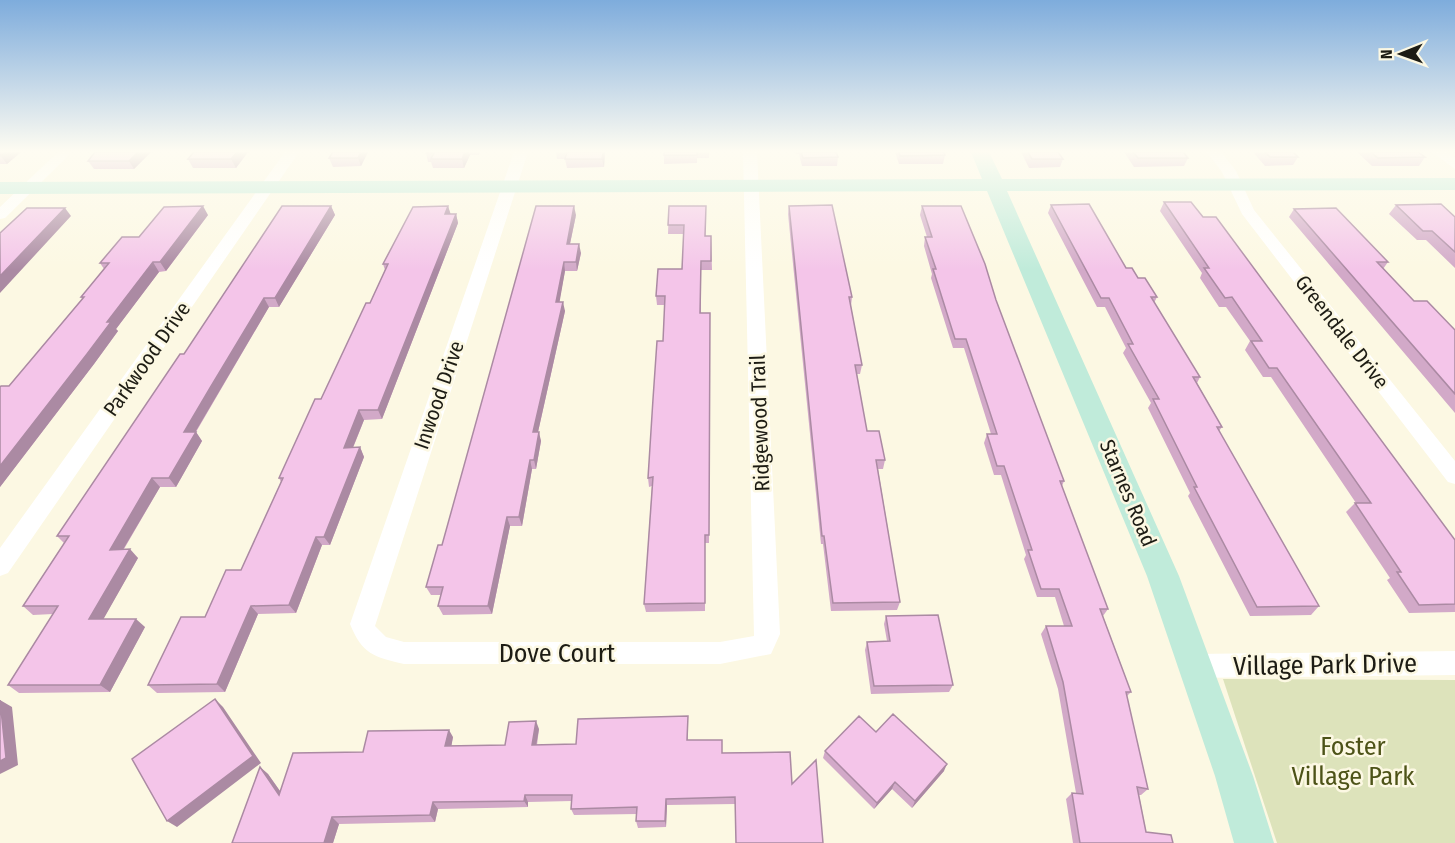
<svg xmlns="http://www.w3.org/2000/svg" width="1455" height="843" font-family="'Fira Sans Condensed',sans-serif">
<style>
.green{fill:#dde3bb}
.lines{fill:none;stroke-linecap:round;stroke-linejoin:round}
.street{fill:#fff;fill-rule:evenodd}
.secondary{fill:#c0ebda;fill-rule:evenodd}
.wall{fill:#d2a9c8}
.shaded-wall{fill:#ab8aa3}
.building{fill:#f4c5e9;stroke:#ab8aa3;stroke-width:1.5}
.labels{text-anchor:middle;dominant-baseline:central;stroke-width:5;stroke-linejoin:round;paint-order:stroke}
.street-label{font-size:21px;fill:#1d1c14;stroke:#fcf8e3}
.near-street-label{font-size:26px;fill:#1d1c14;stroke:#fcf8e3}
.near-park-label{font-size:26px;fill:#4d5318;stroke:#fcf8e3}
</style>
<rect width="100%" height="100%" fill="#fcf8e3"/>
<path class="green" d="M1223,679L1455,680V843H1277Z"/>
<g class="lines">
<path class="street" d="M58,152H72L5,218L0,219V207Z
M285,152H299L8,573L0,576V548Z
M514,152H528L375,626L386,637L404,642H720L754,636L743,152H757L780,634L771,654L720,664H404C374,657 362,654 350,624Z
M1207,152H1221L1236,171L1254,210L1455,461V484L1448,482L1242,214L1222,172Z
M1432,152H1447L1455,158V169Z
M1455,651V675L1195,678L1186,674L1183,666L1186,658L1195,654Z"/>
<path class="secondary" d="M971,152H989L1002,179L1455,178V190L1007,191L1179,576L1253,776L1274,843H1234L1215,776L1147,576L987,191L0,194V182L982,179Z"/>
</g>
<path class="wall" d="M0,152H21L7,164H0Z
M95,152H151L134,169H94L88,161Z
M194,152H248L236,168H193L188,159Z
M329,152H368L361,166L333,167L329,158L332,153H330Z
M426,152H480L479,155H470L464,168H433L431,162H428L426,153Z
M556,152H605L604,167L567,168L565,159H557Z
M664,152H709V158H697V163L664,164Z
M795,152H836L838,157L837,166H802L799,154H796Z
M895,152H944L945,155L943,164H899Z
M1021,152H1058L1063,159L1060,167L1029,168Z
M1124,152H1183L1188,158L1184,166L1134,167Z
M1253,152H1293L1298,157L1293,165L1265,166Z
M1357,152H1418L1425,157L1419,166H1372Z
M1164,202L1455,540V612L1409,613L1387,580L1390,578L1346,512L1355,503H1356L1271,377H1263L1245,350L1250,341L1226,307H1219L1200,278L1202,273L1160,211Z
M1051,205L1138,278L1157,297L1154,303L1200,377L1197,383L1222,427L1219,431L1319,606L1311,615L1250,616L1188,496L1190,493L1148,408L1151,403L1123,353L1126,348L1105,307H1097L1048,213Z
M1396,205L1455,217V268L1426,240H1417L1389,214Z
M331,206L335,215L279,307H269L196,432L202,441L176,487H160L124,549L138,558L103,619L145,627L110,692L19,693L8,685L53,614L33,615L23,606L64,543L57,536L184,354Z
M448,206L450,214H456L458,223L382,419L364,420L353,448L360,447L364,457L330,545H322L296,613L258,614L225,692L157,693L148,685L205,617L241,570L281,482L279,478L321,399L370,303L385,270L383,264Z
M669,206L706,236H711L712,270H701V313L710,322L709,543H705V611L646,612L644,604L652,486L649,487L648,478L663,341L665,305H657L656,296L682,269L684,234H668Z
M789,206L852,297L851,306L862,365L860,374H857L867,431L885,460L883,469H878L900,602L897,610L831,611L823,544H821L788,214Z
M922,206L996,300L1064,481L1062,486L1108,609L1103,616L1131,692L1127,696L1148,789L1141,795H1139L1146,832L1173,843H1073L1066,799L1072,793H1076L1058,689L1041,634L1046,626H1064L1055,597H1037L1024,559L1026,555L1001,475H994L984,443L987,434H991L964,348H953L931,278L932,274L924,246L925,237H927L920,215Z
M1294,209L1388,262L1383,269L1414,301L1455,330V413L1289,217Z
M208,215L166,271L159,272L116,329L118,331L94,364L0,487L9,386L82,299L81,297L104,269L100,263L139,237Z
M576,215L570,244L581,253L577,271H565L559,302L565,311L538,432L541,441L536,469H532L522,526H510L492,614L443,615L438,606L441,595H431L426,587L442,545Z
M886,616L953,685L949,692L871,694L865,650L867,642L887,641L884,624Z
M688,723V740L722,753L792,784L823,843L735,804L667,805L666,827L638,828L636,821L637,814L574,815L571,809L572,801L528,802V807L438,809L435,822L339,824L333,843H232L260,767L268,774L280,791L363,752L453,737L451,746L505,745L539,729L537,745L576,744Z
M876,732L944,771L912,808L892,789L874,809L823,758L825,751Z"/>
<path class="shaded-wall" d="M5,152H21L7,164L1,156Z
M138,152H151L134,169L129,161Z
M237,152H248L236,168L231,159Z
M361,152H368L361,166L358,158Z
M465,152H469L470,155L464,168L462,159Z
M603,152H605L604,167L602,159Z
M203,206L208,215L166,271L160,262Z
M331,206L335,215L279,307L275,298Z
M448,206L451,215L445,214Z
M574,206L576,215L568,253L567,244Z
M65,208L71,216L0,293V276Z
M456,214L458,223L382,419L378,410Z
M579,244L581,253L577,271L576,262Z
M153,262L159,272L116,329L118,331L94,364L0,487V466L107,322Z
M564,262L565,271L558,311L556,302Z
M264,298L269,307L190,441L184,432Z
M563,302L565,311L536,441L533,432Z
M359,410L364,420L349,457L344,448Z
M196,432L202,441L176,487L169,478Z
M539,432L541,441L536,469L534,460Z
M360,447L364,457L330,545L324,537Z
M530,460L532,469L522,526L519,517Z
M152,478L160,487L118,558L110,550Z
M507,517L510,526L492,614L488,606Z
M316,537L322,545L296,613L289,605Z
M130,549L138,558L99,627L89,619Z
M251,606L258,614L225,692L217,684Z
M136,619L145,627L110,692L100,685Z
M215,699L223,707L261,763L177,827L167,821Z
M0,700L12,707L18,765L0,774Z
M536,721L539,729L535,752L532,745Z
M449,730L453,737L450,754L445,746Z
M947,764L944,771L912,808L915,801Z
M260,767L268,774L287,801L279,795Z
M895,782L892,789L874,809L877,803Z
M525,795L528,802V807L524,801Z
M666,799L667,805L666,827L665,821Z
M433,802L438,809L435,822L430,815Z
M332,817L339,824L333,843H324Z"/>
<path class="building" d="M0,152H5L0,156Z
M95,152H138L129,161H88Z
M194,152H237L231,159H188Z
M333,152H361L358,158H329Z
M426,152H465L462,159H431L434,153H426Z
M567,152H603L602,159H565Z
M664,152H697V155H664Z
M801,152H836L838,157L803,158Z
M899,152H944L945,155L900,156Z
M1028,152H1058L1063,159H1032Z
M1133,152H1183L1188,158H1138Z
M1265,152H1293L1298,157H1270Z
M1371,152H1418L1425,157L1378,158Z
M1164,202H1191L1203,217H1216L1455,540V604L1419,605L1397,572H1401L1355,503H1371L1277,368H1269L1251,341H1262L1232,297L1225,298L1204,268H1209Z
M1089,204L1126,268H1132L1138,278H1145L1157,297H1151L1200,377H1193L1222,427H1217L1319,606L1257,607L1194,487H1197L1153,399H1159L1128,344H1133L1109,298H1101L1051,205Z
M1441,204L1455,217V252L1432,231H1423L1396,205Z
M832,205L852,297H849L862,365H855L867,431H879L885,460H876L900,602L833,603L824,536H822L789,206Z
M203,206L160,262H153L107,322H111L87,354L0,466V387L1,386H9L84,297H81L109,263H100L122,237H139L164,207Z
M282,206H331L275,298H264L210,388L184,432H196L169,478H152L110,550L130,549L89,619H136L100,685H8L58,606H23L69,536H57L180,354H184Z
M448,206L445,214H456L378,410H359L344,448L360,447L324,537H316L289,605L251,606L217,684L148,685L181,617H205L226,570H241L283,478H279L315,399H321L366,303H370L388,264H383L413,207Z
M536,206H574L567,244H579L576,262H564L556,302H563L533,432H539L534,460H530L519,517H507L488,606H438L443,587H426L438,545H442Z
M669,206H706L705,236H711V261H701L700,313H710L709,535H705V603L644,604L653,477L648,478L653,399L657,341H663L665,296H656L658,269H682L684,225H668Z
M922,206H961L985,264L996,300L1064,481H1060L1108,609H1100L1131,692H1126L1148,789L1137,787L1146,832L1171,835L1173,843H1080L1072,793L1083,794L1063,682L1046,626H1072L1059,589H1041L1028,550H1032L1004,466H997L987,434H997L966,339H955L933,269H936L925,237H932Z
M27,208H65L0,276V233Z
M1336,208L1388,262H1377L1414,301H1427L1455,330V394L1294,209Z
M938,615L953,685L874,686L867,642L890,641L886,616Z
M215,699L253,756L167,821L132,759Z
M0,700L6,758L0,761Z
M893,714L947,764L915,801L895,782L877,803L825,751L859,716L876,732Z
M688,716L687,740H722V753L790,752L792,784L816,760L823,843H736L735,797L666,799L665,821H636L637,807L571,809L572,795H525L524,801L433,802L430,815L332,817L324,843H232L260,767L279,795L293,753L363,752L368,731L449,730L445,746L505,745L509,722L536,721L532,745L576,744L578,719Z"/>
<linearGradient id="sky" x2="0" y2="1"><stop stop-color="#7eacdc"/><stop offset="0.56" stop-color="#fefcf2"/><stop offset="1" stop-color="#fefcf2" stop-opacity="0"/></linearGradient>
<rect width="1455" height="270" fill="url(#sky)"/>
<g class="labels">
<g class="street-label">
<text transform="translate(1342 332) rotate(52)">Greendale Drive</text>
<text transform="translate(147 359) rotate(-55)">Parkwood Drive</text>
<text transform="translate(439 395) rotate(-71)">Inwood Drive</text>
<text transform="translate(760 423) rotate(-92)">Ridgewood Trail</text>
<text transform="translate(1128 493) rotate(67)">Starnes Road</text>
</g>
<g class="near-street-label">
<text x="557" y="653">Dove Court</text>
<text transform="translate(1325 665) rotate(-1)">Village Park Drive</text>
</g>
<g class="near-park-label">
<text x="1353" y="746">Foster<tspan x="1353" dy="30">Village Park</tspan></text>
</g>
</g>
<g transform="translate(1401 54) rotate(269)" stroke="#fcf8e3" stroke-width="4.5" paint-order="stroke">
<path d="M0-4.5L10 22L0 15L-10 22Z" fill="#1d1c14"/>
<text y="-9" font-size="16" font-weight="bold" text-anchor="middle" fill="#1d1c14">N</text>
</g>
</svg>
